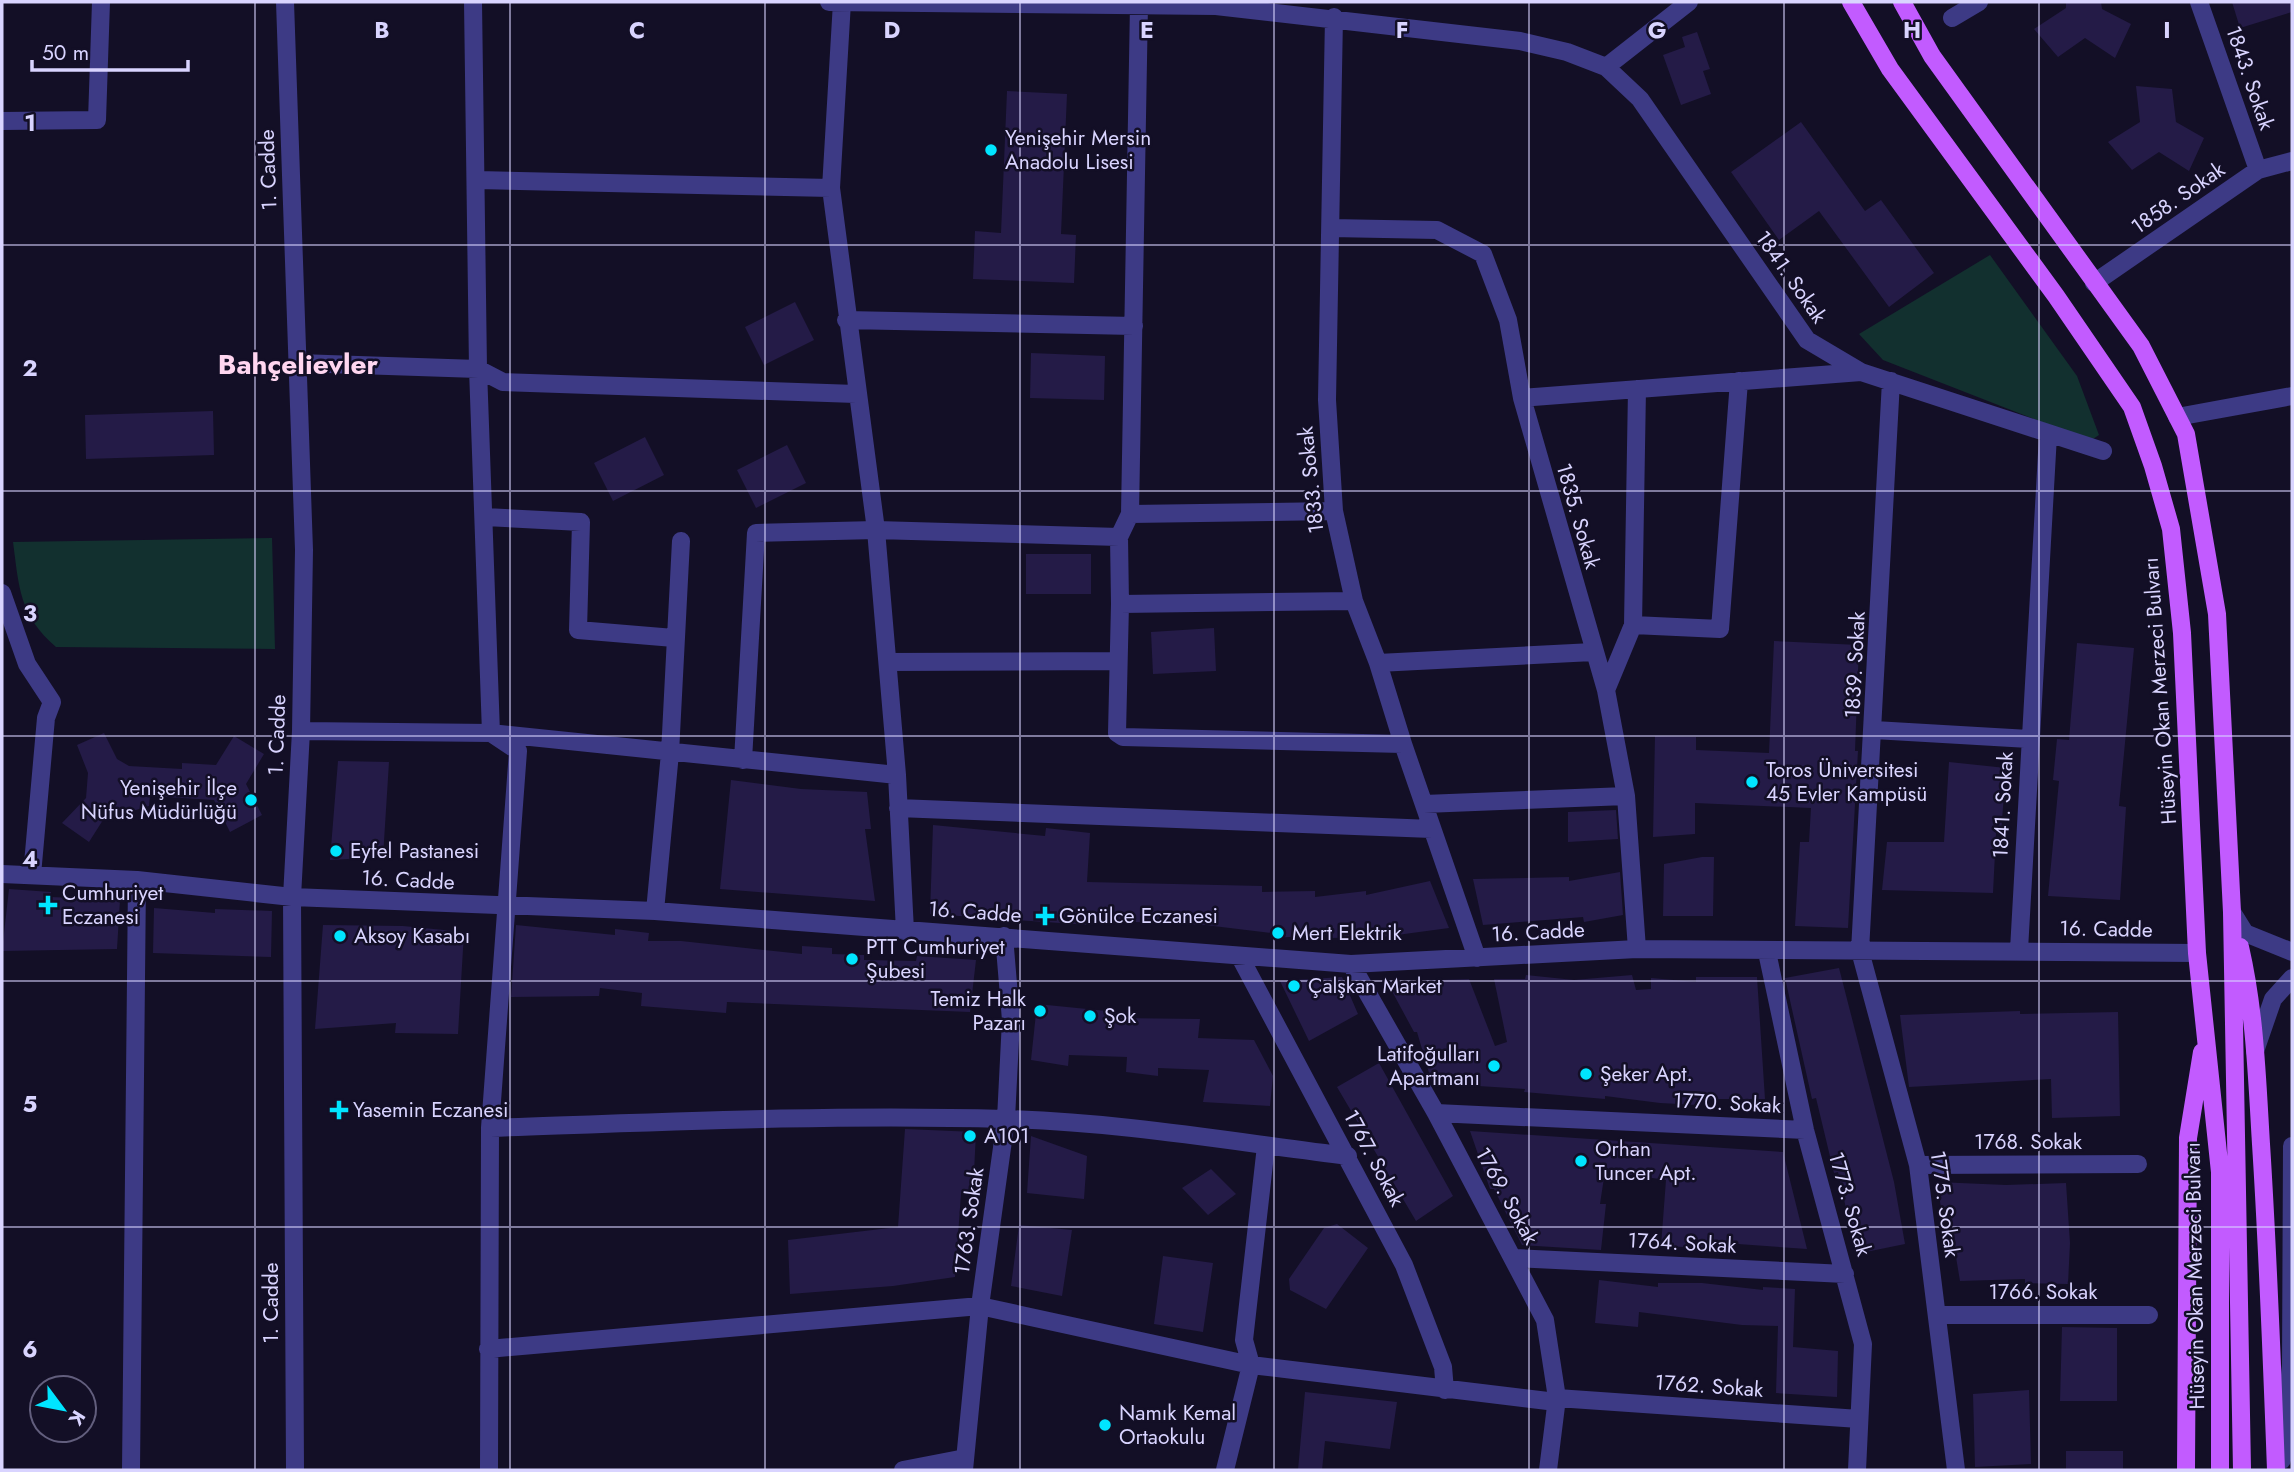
<svg xmlns="http://www.w3.org/2000/svg" width="2294" height="1472" font-family="Jost,sans-serif">
<style>
.green{fill:#12302f}
.building{fill:#241b47}
.lines{fill:none;stroke-linecap:round;stroke-linejoin:round}
.minor{stroke:#3d3a85;stroke-width:18}
.major{stroke:#c25bff;stroke-width:18}
.grid{fill:none;stroke:#d9d4ff;stroke-width:2;stroke-opacity:0.55}
.poi-dot{fill:#00e5ff;stroke:#130f26;stroke-width:2.5}
.labels{text-anchor:middle;dominant-baseline:central;stroke-width:5;stroke-linejoin:round;paint-order:stroke}
.street-label{font-size:21px;fill:#d9d4ff;stroke:#130f26}
.poi-label{font-size:21px;fill:#d9d4ff;stroke:#130f26;text-anchor:start}
.district-label{font-size:28px;font-weight:bold;fill:#ffd6f0;stroke:#130f26}
.grid-label{font-size:23px;text-anchor:middle;font-weight:bold;fill:#d9d4ff;stroke:#130f26;stroke-width:5;stroke-linejoin:round;paint-order:stroke}
</style>
<rect width="100%" height="100%" fill="#130f26"/>
<path class="green" d="M1990,255L2077,376L2099,435L2090,441L1883,360L1859,334Z
M272,538L275,649L56,647C19,615 19,587 13,542Z"/>
<path class="building" d="M2066,2H2101L2102,9L2131,24L2115,58L2085,38L2058,57L2034,29L2066,8Z
M2232,2H2292V12L2240,28Z
M1697,32L1710,69L1703,71L1711,94L1681,105L1663,55L1685,47L1682,37Z
M2136,86L2172,89L2176,122L2204,138L2189,171L2159,152L2132,170L2108,142L2140,122Z
M1007,91L1067,94L1061,234L1076,235L1074,283L973,279L975,231L1001,233Z
M1801,122L1865,211L1881,200L1934,273L1889,307L1819,211L1779,240L1731,172Z
M795,302L814,340L764,365L745,327Z
M1031,353L1105,356L1104,400L1030,398Z
M213,411L214,455L86,459L85,415Z
M645,437L664,475L613,501L594,463Z
M787,445L806,483L756,508L737,470Z
M1026,554H1091V594H1026Z
M1214,628L1216,671L1153,674L1151,632Z
M1774,641L1859,645L1855,751H1858L1848,928L1795,926L1800,842H1809L1811,808L1695,803V834L1653,837L1655,736L1696,737V750L1769,753Z
M2077,643L2134,648L2119,806L2126,807L2120,900L2048,896L2059,781L2053,780L2057,739L2069,740Z
M104,733L117,759L129,766L182,769V763L216,765L234,736L264,754L246,784L262,815L230,832L214,800L150,796L149,806L103,820L89,842L62,823L86,798L88,773L77,745Z
M338,761L389,762L383,857L330,860Z
M1949,762L2006,768L2001,833H1996L1993,893L1882,890L1887,842H1944Z
M731,780L801,789L867,792L871,829H865L875,901L720,889Z
M1616,810L1618,839L1568,842V812Z
M933,825L1045,836L1046,828L1090,833L1087,882L1262,886V892L1315,891V897L1366,891V895L1430,881L1449,928L1382,937L1328,938L1327,935L1271,938V933L1205,925L1089,920V925L930,914Z
M1702,857H1714L1713,916H1663L1664,864Z
M1620,872L1623,915L1584,922L1583,917L1483,925L1473,879L1569,877V881Z
M9,889L51,892V897L120,900L117,949L2,951Z
M154,908L215,913V909L272,911L271,957L153,953Z
M323,925L403,926L464,932L458,1034L395,1033L396,1023L315,1029Z
M516,925L615,935V929L649,933L648,941H681L802,954V946L832,948V954L864,955V960L916,961L917,956L976,960L970,1012L727,1002L726,1013L641,1006L642,993L600,988L599,996L511,997Z
M1839,968L1894,1182L1905,1244L1856,1254L1838,1172L1834,1173L1816,1098L1812,1099L1785,978Z
M1526,975L1574,980L1632,975L1636,990L1651,989V978L1696,982V977H1757L1765,1099H1698V1105L1660,1103L1605,1096V1099L1524,1092L1525,1089L1432,1083L1417,1032H1414L1387,982L1469,979L1495,1046L1507,1042L1494,979H1525Z
M1342,977L1358,1014L1309,1041L1280,981Z
M1037,1004L1117,1012L1116,1018L1200,1019L1198,1038L1254,1040L1273,1076L1270,1106L1203,1102L1209,1070L1158,1068V1076L1126,1072L1127,1057L1069,1055L1068,1066L1031,1060Z
M2020,1011V1014L2118,1012L2120,1116L2052,1118L2051,1079L1909,1087L1900,1015Z
M1379,1063L1453,1196L1416,1221L1337,1087Z
M905,1129L976,1132L973,1193L961,1194L955,1277L893,1286L790,1294L788,1240L898,1227Z
M1470,1131L1783,1152L1807,1249L1710,1242L1709,1248L1661,1246L1666,1180L1605,1171L1600,1204H1606L1601,1250L1522,1245L1494,1189H1490Z
M1031,1136L1087,1156L1084,1199L1027,1193Z
M1211,1169L1236,1194L1208,1215L1182,1188Z
M1937,1182L2006,1185L2066,1183L2070,1243L2068,1284L2025,1283V1279L1960,1281L1950,1221H1943Z
M1337,1224L1368,1248L1326,1309L1290,1290L1289,1279L1324,1228Z
M1019,1225L1072,1230L1062,1296L1011,1286Z
M1163,1256L1213,1263L1203,1332L1154,1324Z
M1599,1280L1658,1287V1283H1702L1763,1290V1287L1795,1289L1793,1347L1838,1351L1837,1397L1776,1393L1778,1326L1742,1325L1639,1312L1638,1327L1595,1323Z
M2062,1327L2117,1328V1401H2060Z
M2029,1390L2031,1464L1975,1467L1973,1394Z
M1305,1392L1397,1402L1390,1449L1325,1441L1322,1470H1298Z
M2066,1451H2123V1470H2066Z"/>
<g class="lines">
<path class="minor" d="M285,2L304,550L301,731L292,897L295,1470
M473,2L478,369L491,733L518,751L490,1128L489,1470
M829,2L1216,6L1520,41L1567,52L1606,67L1640,99L1807,340L1861,372L2103,451
M842,2L831,188L876,530L897,775L905,931
M2199,2L2258,170
M1139,4L1130,514L1119,537L1120,604L1117,733L1123,737L1403,744
M1334,17L1327,400L1334,511L1354,601L1378,663L1403,744L1477,958
M1952,18L1979,2
M1606,67L1689,2
M2,121L97,120L101,2
M477,180L831,188
M1331,228L1437,230L1483,254L1508,320L1522,398L1606,690L1626,796L1637,949
M2094,283L2258,170L2292,161
M846,320L1134,326
M298,363L478,369L503,382L856,394
M1891,381L1860,951L1918,1165L1956,1470
M1522,398L1861,372
M2177,417L2292,396
M1130,514L1334,511
M485,517L581,522L578,630L674,638
M2,593L27,664L52,702L46,718L32,875
M1120,604L1354,601
M1633,625L1720,629L1739,381
M888,662L1118,661
M1378,663L1593,652
M1606,690L1633,625L1637,389
M1874,730L2029,739
M301,731L491,733L897,775
M743,760L756,533L876,530L1119,537
M1424,804L1626,796
M898,808L1432,829
M2,874L137,880L292,897L655,911L1351,964L1637,949L2197,953
M655,911L670,753L681,541
M2232,912L2245,933L2292,952
M2019,950L2048,435
M1767,952L1805,1130L1863,1344L1857,1470
M1240,957L1404,1265L1443,1367L1445,1390
M1351,964L1436,1113L1545,1320L1557,1398L1548,1470
M2255,1051L2273,999L2292,978
M1436,1113L1805,1130
M490,1128C661,1122 833,1114 1005,1119C1120,1122 1234,1142 1348,1156
M1918,1165L2138,1164
M1515,1258L1845,1274
M1937,1315H2149
M488,1349L980,1306L1251,1365L1556,1402
M1557,1398L1859,1419
M2282,1460L2291,1364L2292,1146
M131,1470L137,880
M903,1470L965,1458
M964,1470L980,1306L1006,1119L1011,1020L1004,936
M1225,1470L1251,1365L1244,1340L1266,1146"/>
<path class="major" d="M1851,2L1890,69L2056,296L2132,407L2153,466L2171,529L2182,633L2197,953L2220,1172V1470
M1902,2L1932,56L2141,346L2186,434L2217,614L2232,912L2242,1470
M2240,947C2255,1012 2257,1078 2261,1144C2268,1253 2272,1361 2276,1470
M2186,1470L2188,1138L2202,1052"/>
</g>
<path class="grid" d="M255,2V1470M510,2V1470M765,2V1470M1020,2V1470M1274,2V1470M1529,2V1470M1784,2V1470M2039,2V1470M2,245H2292M2,491H2292M2,736H2292M2,981H2292M2,1227H2292"/>
<g class="poi-dot">
<circle cx="991" cy="150" r="7"/>
<circle cx="1752" cy="782" r="7"/>
<circle cx="251" cy="800" r="7"/>
<circle cx="336" cy="851" r="7"/>
<path d="M44.5 894.5h7v7h7v7h-7v7h-7v-7h-7v-7h7z"/>
<path d="M1041.5 905.5h7v7h7v7h-7v7h-7v-7h-7v-7h7z"/>
<circle cx="1278" cy="933" r="7"/>
<circle cx="340" cy="936" r="7"/>
<circle cx="852" cy="959" r="7"/>
<circle cx="1294" cy="986" r="7"/>
<circle cx="1040" cy="1011" r="7"/>
<circle cx="1090" cy="1016" r="7"/>
<circle cx="1494" cy="1066" r="7"/>
<circle cx="1586" cy="1074" r="7"/>
<path d="M335.5 1099.5h7v7h7v7h-7v7h-7v-7h-7v-7h7z"/>
<circle cx="970" cy="1136" r="7"/>
<circle cx="1581" cy="1161" r="7"/>
<circle cx="1105" cy="1425" r="7"/>
</g>
<g class="labels">
<g class="street-label">
<text transform="translate(2250 78) rotate(71)">1843. Sokak</text>
<text transform="translate(268 170) rotate(-92)">1. Cadde</text>
<text transform="translate(2178 198) rotate(-35)">1858. Sokak</text>
<text transform="translate(1791 277) rotate(55)">1841. Sokak</text>
<text transform="translate(1311 480) rotate(-96)">1833. Sokak</text>
<text transform="translate(1578 516) rotate(74)">1835. Sokak</text>
<text transform="translate(1855 665) rotate(-87)">1839. Sokak</text>
<text transform="translate(2160 691) rotate(-94)">Hüseyin Okan Merzeci Bulvarı</text>
<text transform="translate(277 735) rotate(-88)">1. Cadde</text>
<text transform="translate(2003 805) rotate(-87)">1841. Sokak</text>
<text transform="translate(408 880) rotate(3)">16. Cadde</text>
<text transform="translate(975 912) rotate(4)">16. Cadde</text>
<text transform="translate(2106 929) rotate(1)">16. Cadde</text>
<text transform="translate(1538 932) rotate(-3)">16. Cadde</text>
<text transform="translate(1727 1103) rotate(3)">1770. Sokak</text>
<text x="2028" y="1142">1768. Sokak</text>
<text transform="translate(1374 1158) rotate(62)">1767. Sokak</text>
<text transform="translate(1507 1196) rotate(61)">1769. Sokak</text>
<text transform="translate(1850 1204) rotate(74)">1773. Sokak</text>
<text transform="translate(1945 1204) rotate(82)">1775. Sokak</text>
<text transform="translate(969 1221) rotate(-82)">1763. Sokak</text>
<text transform="translate(1682 1243) rotate(3)">1764. Sokak</text>
<text transform="translate(2195 1276) rotate(-91)">Hüseyin Okan Merzeci Bulvarı</text>
<text x="2043" y="1292">1766. Sokak</text>
<text transform="translate(271 1303) rotate(-90)">1. Cadde</text>
<text transform="translate(1709 1386) rotate(4)">1762. Sokak</text>
</g>
<g class="poi-label">
<text x="1005" y="138">Yenişehir Mersin<tspan x="1005" dy="24">Anadolu Lisesi</tspan></text>
<text x="1766" y="770">Toros Üniversitesi<tspan x="1766" dy="24">45 Evler Kampüsü</tspan></text>
<text x="237" y="788" text-anchor="end">Yenişehir İlçe<tspan x="237" dy="24">Nüfus Müdürlüğü</tspan></text>
<text x="350" y="851">Eyfel Pastanesi</text>
<text x="62" y="893">Cumhuriyet<tspan x="62" dy="24">Eczanesi</tspan></text>
<text x="1059" y="916">Gönülce Eczanesi</text>
<text x="1292" y="933">Mert Elektrik</text>
<text x="354" y="936">Aksoy Kasabı</text>
<text x="866" y="947">PTT Cumhuriyet<tspan x="866" dy="24">Şubesi</tspan></text>
<text x="1308" y="986">Çalşkan Market</text>
<text x="1026" y="999" text-anchor="end">Temiz Halk<tspan x="1026" dy="24">Pazarı</tspan></text>
<text x="1104" y="1016">Şok</text>
<text x="1480" y="1054" text-anchor="end">Latifoğulları<tspan x="1480" dy="24">Apartmanı</tspan></text>
<text x="1600" y="1074">Şeker Apt.</text>
<text x="353" y="1110">Yasemin Eczanesi</text>
<text x="984" y="1136">A101</text>
<text x="1595" y="1149">Orhan<tspan x="1595" dy="24">Tuncer Apt.</tspan></text>
<text x="1119" y="1413">Namık Kemal<tspan x="1119" dy="24">Ortaokulu</tspan></text>
</g>
<g class="district-label">
<text x="298" y="364">Bahçelievler</text>
</g>
</g>
<g class="grid-label">
<text x="382" y="38">B</text>
<text x="637" y="38">C</text>
<text x="892" y="38">D</text>
<text x="1147" y="38">E</text>
<text x="1402" y="38">F</text>
<text x="1657" y="38">G</text>
<text x="1912" y="38">H</text>
<text x="2167" y="38">I</text>
<text x="30" y="131">1</text>
<text x="30" y="376">2</text>
<text x="30" y="621">3</text>
<text x="30" y="867">4</text>
<text x="30" y="1112">5</text>
<text x="30" y="1357">6</text>
</g>
<rect width="2294" height="1472" fill="none" stroke="#d9d4ff" stroke-width="7"/>
<g transform="translate(63 1409) rotate(122)"><circle r="33" fill="#130f26" stroke="#625e7d" stroke-width="2"/>
<path d="M0-5L12 26L0 18L-12 26Z" fill="#00e5ff"/>
<text y="-10" font-size="19" font-weight="bold" text-anchor="middle" fill="#d9d4ff">K</text>
</g>
<path d="M32 60v10h156v-10" fill="none" stroke="#d9d4ff" stroke-width="3.5"/>
<text x="42" y="60" font-size="21" fill="#d9d4ff" stroke="#130f26" stroke-width="5" paint-order="stroke">50 m</text>
</svg>
